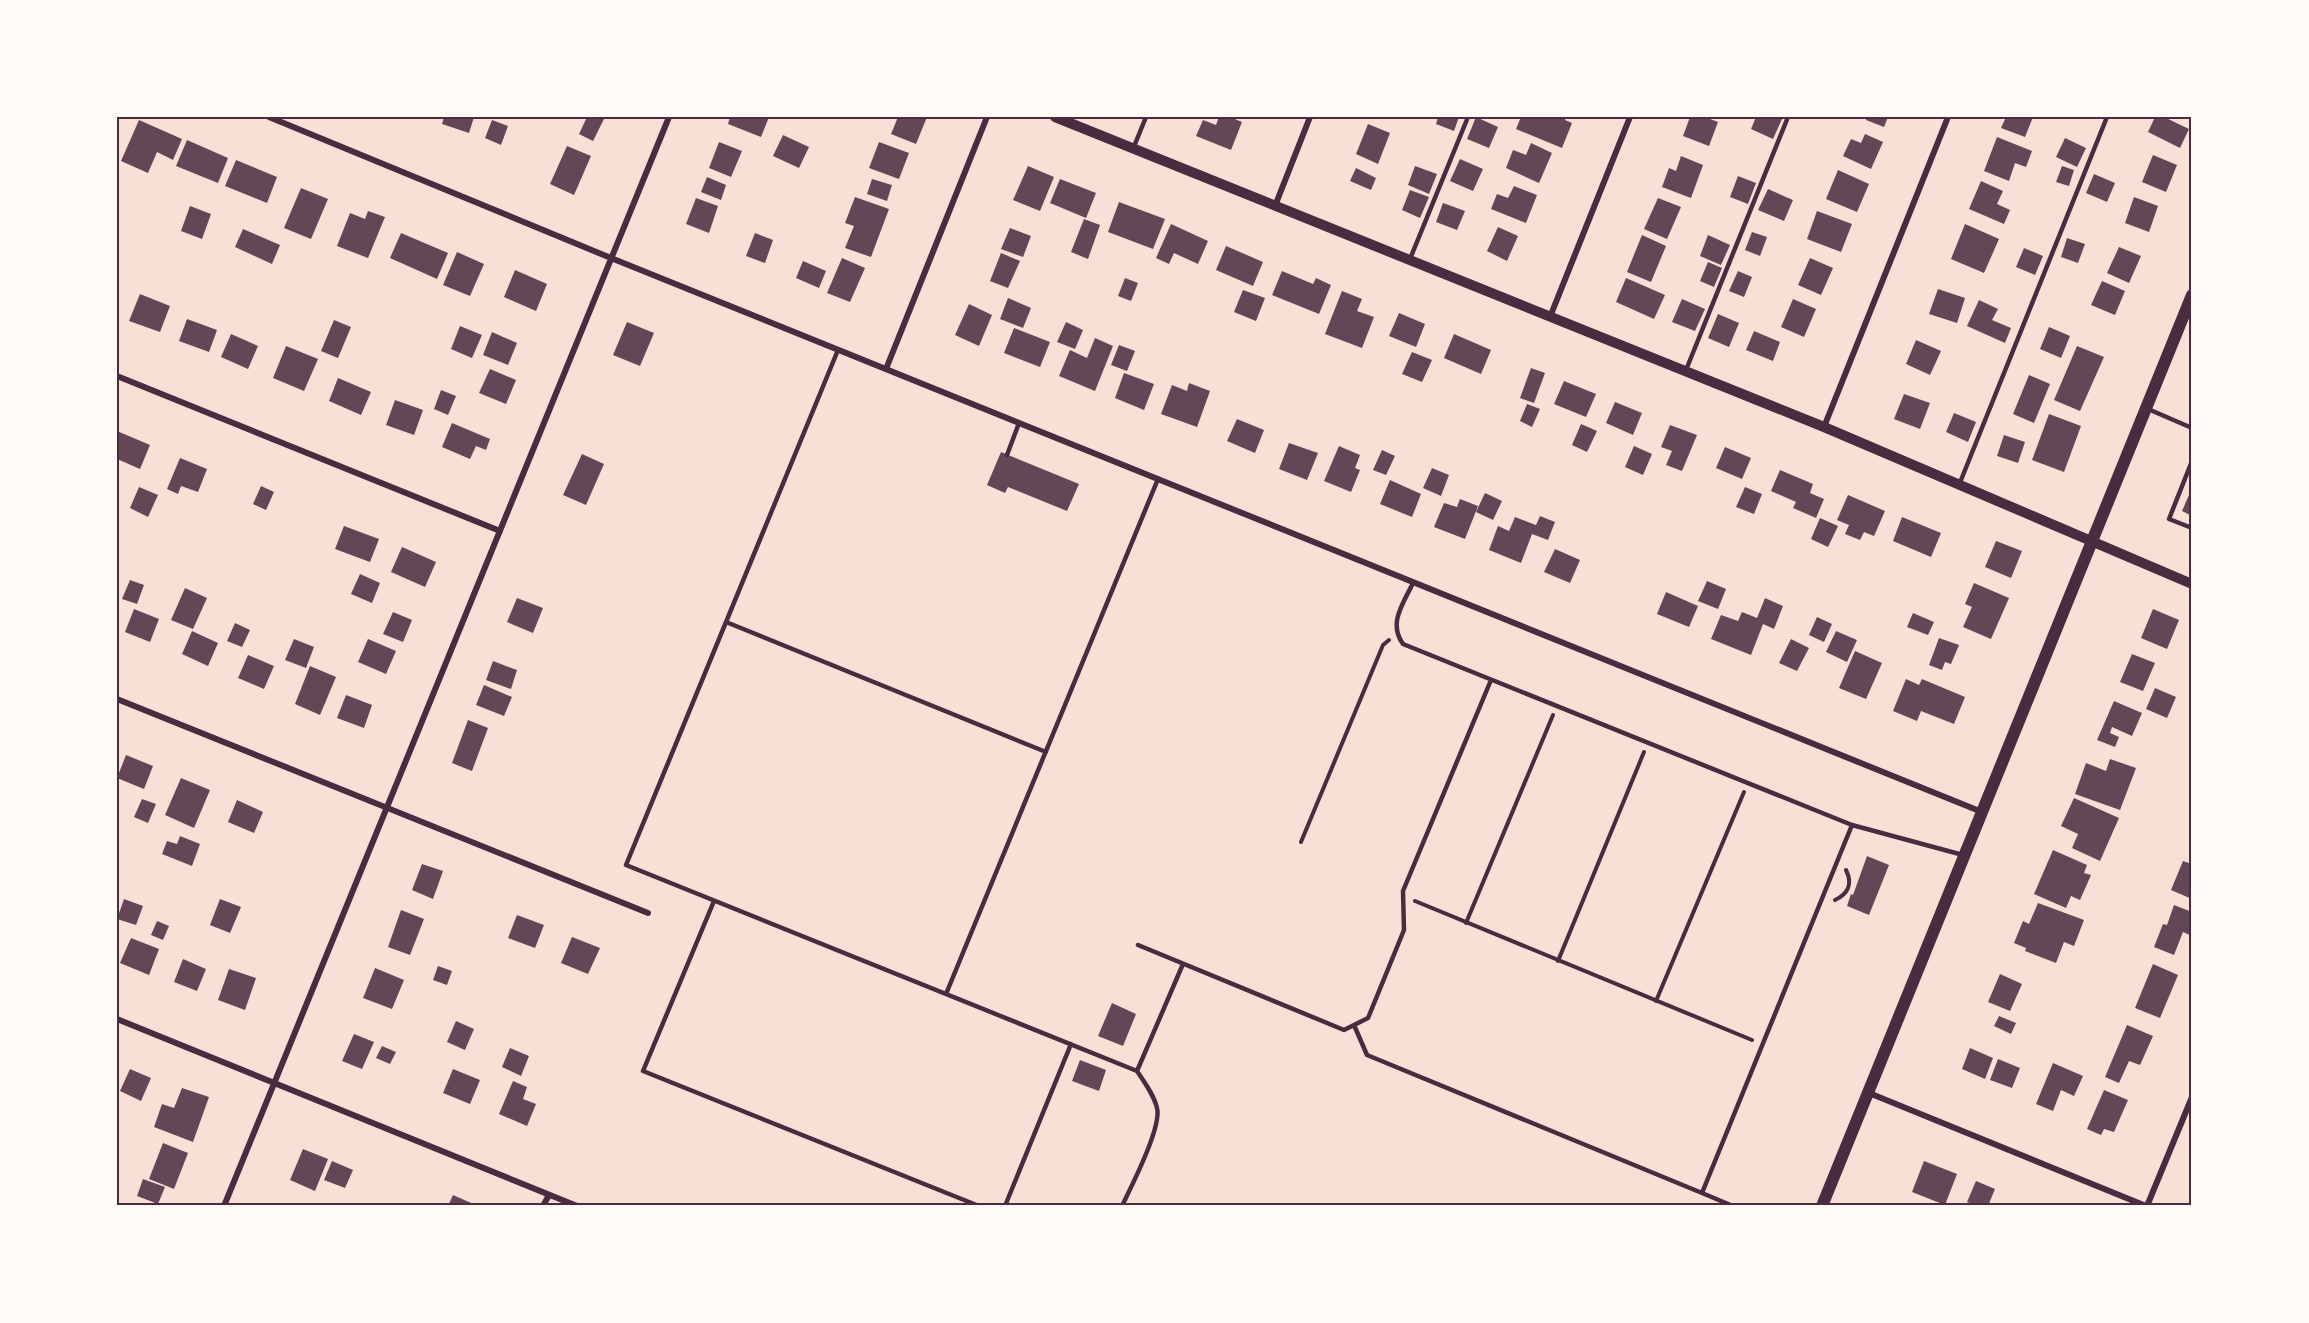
<svg xmlns="http://www.w3.org/2000/svg" width="2309" height="1323" font-family="'Space Grotesk',sans-serif">
  <rect width="100%" height="100%" fill="#f7e1d7"/>
  <path fill="#644757" d="M444 117H474L469 133 442 124Z
    M587 117H605L593 141 579 134Z
    M730 117H769L761 137 728 124Z
    M898 117H927L916 144 891 134Z
    M1219 117H1230L1242 122 1231 150 1196 136 1203 120 1216 125Z
    M1438 117H1459L1454 131 1436 124Z
    M1476 117 1498 127 1489 148 1467 139Z
    M1521 117H1566L1565 120 1572 123 1562 148 1516 129Z
    M1690 117H1705L1718 122 1709 146 1683 136Z
    M1756 117 1782 119 1773 139 1751 129Z
    M1867 117H1888L1884 127 1866 120Z
    M2006 117H2033L2025 137 2001 128Z
    M2155 117H2164L2189 129 2180 148 2148 132Z
    M139 120 182 139 173 160 157 152 148 173 121 161Z
    M492 120 508 126 501 145 485 138Z
    M1368 124 1390 133 1378 164 1356 154Z
    M1865 134 1883 142 1871 169 1843 156 1851 139 1861 143Z
    M783 135 809 147 799 168 773 156Z
    M1997 137 2032 151 2026 167 2015 163 2009 181 1984 171Z
    M2065 138 2086 148 2077 167 2056 157Z
    M187 140 228 158 218 183 176 166Z
    M719 142 742 151 731 177 709 168Z
    M879 142 909 153 899 179 869 168Z
    M1531 143 1552 153 1539 183 1506 168 1513 150 1526 155Z
    M567 146 591 156 574 195 550 184Z
    M2153 155 2177 165 2166 192 2142 182Z
    M1681 156 1703 165 1691 198 1662 187 1669 168 1676 171Z
    M1460 159 1483 169 1473 191 1450 181Z
    M236 160 277 177 267 203 225 186Z
    M1028 166 1054 177 1040 211 1013 200Z
    M1415 166 1437 174 1429 194 1408 185Z
    M2062 166 2074 170 2069 186 2056 182Z
    M1356 168 1376 178 1371 190 1350 181Z
    M1838 170 1869 184 1857 212 1826 199Z
    M2094 174 2115 183 2107 202 2086 193Z
    M1738 176 1756 183 1748 204 1730 197Z
    M707 177 726 185 721 200 701 192Z
    M872 179 892 185 887 201 867 194Z
    M1060 179 1096 193 1086 218 1050 203Z
    M1981 181 2003 191 1997 204 2010 210 2004 224 1969 209Z
    M1514 186 1537 195 1526 223 1491 209 1497 194 1508 198Z
    M301 188 328 199 311 239 284 228Z
    M1768 189 1793 200 1784 221 1758 210Z
    M1410 190 1429 197 1420 218 1402 210Z
    M855 197 889 209 871 257 845 248 854 226 845 223Z
    M2134 197 2158 206 2149 232 2125 223Z
    M696 198 718 206 709 233 686 224Z
    M1658 198 1681 207 1667 239 1644 229Z
    M1119 202 1165 219 1153 249 1108 232Z
    M1443 203 1465 211 1457 230 1436 222Z
    M190 206 211 214 202 239 181 231Z
    M368 211 385 217 368 258 337 246 350 213 365 219Z
    M1817 211 1852 224 1841 252 1807 239Z
    M1084 219 1100 225 1088 259 1071 252Z
    M1171 224 1208 241 1198 264 1174 253 1169 264 1156 258Z
    M1965 224 1999 239 1984 273 1951 259Z
    M1498 227 1518 236 1507 261 1487 251Z
    M1010 228 1031 236 1023 257 1001 249Z
    M243 229 280 245 272 264 235 247Z
    M1752 232 1767 237 1760 256 1745 250Z
    M401 233 448 253 437 279 390 258Z
    M755 233 773 240 765 263 746 256Z
    M1642 235 1666 246 1651 282 1627 272Z
    M1708 235 1730 245 1721 265 1700 256Z
    M2067 238 2085 244 2078 263 2061 257Z
    M1226 246 1263 262 1253 286 1216 270Z
    M2119 247 2141 256 2129 283 2107 273Z
    M2024 248 2043 256 2035 275 2016 267Z
    M457 252 484 264 470 296 443 285Z
    M1001 253 1020 261 1008 288 990 281Z
    M842 258 865 268 850 302 827 293Z
    M1810 258 1833 268 1821 295 1798 285Z
    M803 261 826 271 819 288 796 278Z
    M1708 262 1722 268 1714 287 1700 281Z
    M515 270 547 284 536 311 504 297Z
    M1282 271 1313 284 1316 278 1331 285 1319 314 1272 295Z
    M1738 271 1752 277 1744 297 1729 291Z
    M1125 278 1138 283 1131 301 1118 296Z
    M1626 278 1665 295 1654 319 1616 302Z
    M2102 281 2125 291 2115 315 2091 305Z
    M1938 289 1965 298 1957 323 1929 314Z
    M1243 290 1265 298 1256 321 1234 312Z
    M1342 291 1362 299 1357 311 1374 317 1362 348 1325 334Z
    M140 294 170 306 160 332 129 321Z
    M1008 298 1031 308 1023 328 1000 319Z
    M1682 299 1705 309 1695 331 1672 322Z
    M1793 299 1816 309 1804 337 1781 327Z
    M1979 300 1998 309 1992 320 2011 328 2005 343 1967 326Z
    M969 304 992 315 979 346 955 335Z
    M1399 313 1425 324 1416 347 1389 336Z
    M1718 314 1739 323 1729 347 1708 338Z
    M187 319 217 330 209 352 179 341Z
    M334 320 351 327 338 358 321 351Z
    M627 322 654 333 640 366 613 355Z
    M1066 322 1083 330 1075 349 1057 342Z
    M460 326 482 335 472 358 451 349Z
    M2049 327 2070 336 2061 358 2040 349Z
    M1014 328 1050 342 1040 367 1004 353Z
    M1754 331 1780 342 1773 361 1746 350Z
    M492 332 517 343 508 365 483 355Z
    M231 334 258 346 248 369 221 357Z
    M1454 334 1491 350 1481 374 1444 358Z
    M1095 338 1113 346 1095 391 1059 376 1070 350 1087 358Z
    M1916 340 1941 351 1930 375 1906 364Z
    M1119 345 1135 351 1127 371 1111 365Z
    M286 346 318 359 304 391 273 378Z
    M2077 346 2104 357 2080 411 2054 400Z
    M1412 352 1432 360 1422 382 1402 374Z
    M1531 368 1545 373 1534 403 1520 398Z
    M490 369 516 380 506 404 479 393Z
    M1124 373 1154 384 1144 410 1115 398Z
    M2029 375 2050 384 2034 423 2013 414Z
    M338 378 371 392 361 415 329 401Z
    M1564 381 1596 394 1586 417 1554 404Z
    M1189 383 1210 391 1197 427 1161 414 1172 385 1187 391Z
    M441 390 456 396 448 415 434 409Z
    M1904 394 1930 403 1920 429 1894 419Z
    M395 400 423 410 414 435 386 425Z
    M1615 402 1642 413 1633 435 1606 423Z
    M1527 404 1540 409 1532 427 1520 421Z
    M1954 413 1976 422 1968 442 1946 432Z
    M2049 414 2081 426 2064 472 2032 460Z
    M1237 419 1264 430 1255 453 1227 441Z
    M452 423 490 439 486 450 476 446 470 459 442 447Z
    M1581 424 1597 431 1587 452 1572 445Z
    M1670 425 1697 435 1682 471 1666 465 1672 451 1661 447Z
    M117 431 150 445 140 469 117 459Z
    M2004 435 2025 442 2018 463 1997 456Z
    M1289 443 1318 453 1307 480 1279 469Z
    M1339 446 1360 455 1355 468 1360 470 1351 492 1324 481Z
    M1634 446 1652 454 1643 475 1625 467Z
    M1725 447 1751 458 1742 479 1716 468Z
    M1382 450 1395 456 1386 475 1373 470Z
    M1001 452 1079 484 1067 511 1008 487 1005 493 987 485Z
    M582 454 604 464 586 505 563 495Z
    M180 458 207 469 198 492 181 486 178 494 167 489Z
    M1432 468 1449 475 1441 496 1423 488Z
    M1780 470 1813 484 1810 493 1824 499 1816 518 1793 508 1796 502 1771 491Z
    M1390 480 1421 494 1412 517 1380 504Z
    M261 486 274 492 266 510 253 504Z
    M139 487 158 495 148 517 130 508Z
    M1745 487 1762 494 1754 514 1736 507Z
    M2192 488V516L2182 511Z
    M1485 493 1502 501 1493 520 1476 512Z
    M1848 495 1885 511 1874 536 1864 532 1860 540 1845 534 1849 525 1837 520Z
    M1460 499 1478 506 1465 539 1434 527 1444 503 1457 507Z
    M1540 516 1555 522 1548 540 1532 534 1521 563 1489 550 1498 526 1509 531 1515 517 1536 525Z
    M1902 517 1941 533 1931 557 1893 541Z
    M1820 518 1838 526 1828 547 1811 539Z
    M344 526 379 539 370 562 335 549Z
    M1996 541 2022 551 2011 578 1985 567Z
    M402 547 436 562 425 587 391 572Z
    M1555 549 1580 560 1570 583 1544 572Z
    M360 574 380 583 372 603 351 594Z
    M130 580 144 585 137 604 122 599Z
    M1707 581 1726 589 1718 609 1698 601Z
    M1974 583 2009 598 1991 639 1963 627 1972 607 1965 604Z
    M185 588 207 598 193 629 171 620Z
    M1666 592 1698 606 1689 627 1657 614Z
    M517 598 543 608 533 633 507 622Z
    M1765 598 1783 606 1774 629 1763 624 1751 655 1711 639 1721 615 1738 621 1742 612 1757 618Z
    M134 609 159 619 150 642 125 632Z
    M2153 609 2179 620 2167 649 2141 638Z
    M393 612 412 620 403 642 383 634Z
    M1913 613 1934 622 1928 635 1907 627Z
    M1817 617 1832 624 1824 642 1809 635Z
    M235 623 250 630 242 647 227 641Z
    M192 631 218 643 208 666 182 654Z
    M1836 631 1857 640 1847 662 1826 652Z
    M1939 638 1959 645 1951 664 1945 662 1942 670 1929 665Z
    M294 639 314 647 306 668 285 660Z
    M368 639 396 651 386 674 358 662Z
    M1791 639 1809 648 1797 671 1779 663Z
    M1855 651 1882 663 1866 699 1839 688Z
    M2132 654 2155 663 2143 691 2120 682Z
    M248 655 274 666 264 689 238 678Z
    M493 661 517 670 511 689 486 680Z
    M310 666 336 677 320 715 295 704Z
    M1906 679 1919 685 1922 679 1965 697 1954 724 1921 711 1917 721 1893 711Z
    M484 685 512 697 504 716 476 705Z
    M2155 688 2176 697 2167 718 2146 709Z
    M346 695 372 705 364 728 337 718Z
    M2114 701 2142 713 2132 736 2112 727 2110 733 2119 737 2115 747 2097 740Z
    M468 720 488 728 472 771 452 763Z
    M126 755 153 766 144 789 117 778Z
    M2110 759 2136 768 2120 810 2075 794 2086 763 2106 771Z
    M181 778 210 790 194 828 165 815Z
    M2074 798 2119 818 2100 861 2072 848 2078 834 2061 826Z
    M142 799 156 804 148 823 134 817Z
    M237 800 263 812 254 833 228 822Z
    M180 836 200 844 192 866 162 854 167 841 177 844Z
    M2053 850 2087 865 2084 873 2091 875 2080 900 2071 896 2066 908 2034 894Z
    M1867 856 1889 865 1869 915 1847 906 1851 894 1853 895Z
    M2183 861 2192 864V899L2171 890Z
    M422 864 443 871 433 899 412 890Z
    M124 899 143 906 136 925 117 919Z
    M220 899 241 907 230 933 210 925Z
    M2038 903 2084 920 2074 946 2064 942 2056 963 2025 951 2026 948 2014 943 2023 921 2029 924Z
    M2174 905 2192 912V936L2183 932 2174 955 2154 947 2163 924 2167 925Z
    M401 910 424 919 410 955 388 947Z
    M517 915 544 925 535 948 508 938Z
    M157 921 169 926 163 940 151 935Z
    M572 937 600 948 588 974 561 963Z
    M131 938 159 949 149 975 120 963Z
    M183 959 206 969 197 991 174 982Z
    M2153 964 2178 975 2160 1018 2135 1008Z
    M438 966 452 971 447 985 433 980Z
    M375 968 404 980 392 1009 363 998Z
    M229 969 256 978 245 1010 218 1000Z
    M2000 974 2022 984 2010 1011 1988 1002Z
    M1112 1003 1136 1014 1123 1046 1098 1036Z
    M1999 1016 2016 1023 2011 1034 1994 1026Z
    M456 1021 474 1029 465 1050 447 1042Z
    M2127 1025 2153 1036 2140 1065 2129 1061 2119 1083 2105 1077Z
    M354 1034 374 1042 362 1069 342 1061Z
    M382 1046 396 1052 390 1064 376 1058Z
    M510 1048 529 1056 521 1076 502 1067Z
    M1970 1048 1993 1058 1985 1079 1962 1069Z
    M1998 1059 2020 1068 2012 1088 1990 1080Z
    M1080 1060 1106 1070 1099 1091 1072 1081Z
    M2053 1063 2083 1076 2074 1096 2061 1090 2053 1111 2036 1104Z
    M130 1069 151 1078 141 1101 120 1091Z
    M453 1069 480 1080 470 1104 443 1093Z
    M513 1081 527 1087 523 1099 536 1104 527 1126 499 1114Z
    M182 1088 209 1097 193 1142 154 1127 162 1104 174 1108Z
    M2104 1090 2128 1100 2114 1132 2104 1129 2101 1135 2087 1129Z
    M163 1143 188 1153 174 1189 149 1179Z
    M303 1149 328 1159 315 1191 290 1180Z
    M332 1161 353 1170 345 1188 324 1180Z
    M1924 1161 1957 1174 1945 1205 1912 1192Z
    M143 1179 165 1187 158 1204 137 1196Z
    M1976 1181 1995 1189 1988 1206H1977L1967 1202Z
    M453 1195 478 1206H448Z"/>
  <g fill="none" stroke-linecap="round" stroke-linejoin="round">
    <path stroke="#4a2c40" stroke-width="4" d="M1301 842 1383 645 1389 640
      M1835 900C1848 894 1853 884 1846 870
      M1415 901 1752 1040
      M1466 923 1553 715
      M1558 961 1644 752
      M1656 1001 1744 792"/>
    <path stroke="#4a2c40" stroke-width="4.5" d="M1133 149 1146 117
      M1410 259 1468 117
      M838 350 626 865 1137 1071C1145 1083 1154 1095 1157 1108 1162 1127 1131 1187 1122 1206
      M1686 370 1788 117
      M2148 409 2192 428
      M1007 455 1019 423
      M2192 461 2169 519 2192 528
      M1959 485 2107 117
      M1413 583C1403 604 1388 623 1403 644L1852 825 1963 855
      M726 622 1046 752
      M714 901 643 1071 979 1206
      M1138 945 1344 1030 1368 1018 1404 930 1403 891 1491 680
      M946 994 1158 479
      M1354 1025 1367 1055 1702 1193
      M1137 1071 1183 964
      M1005 1206 1071 1044
      M1733 1206 1702 1193 1852 825"/>
    <path stroke="#4a2c40" stroke-width="6" d="M269 117 611 258 1982 812
      M1275 206 1310 117
      M1550 317 1630 117
      M886 369 987 117
      M117 376 500 531
      M1824 427 1948 117
      M117 699 648 913
      M117 1019 577 1206
      M1869 1093 2146 1206
      M224 1206 669 117
      M543 1206 549 1195
      M2147 1206 2192 1097"/>
    <path stroke="#4a2c40" stroke-width="10" d="M1055 117 1824 427 2192 584"/>
    <path stroke="#4a2c40" stroke-width="12" d="M1822 1206 2192 295"/>
  </g>
  <rect width="2309" height="1323" fill="none" stroke="#fffaf5" stroke-width="237"/>
  <rect x="118" y="118" width="2072" height="1086" fill="none" stroke="#4a2c40" stroke-width="2"/>
</svg>
